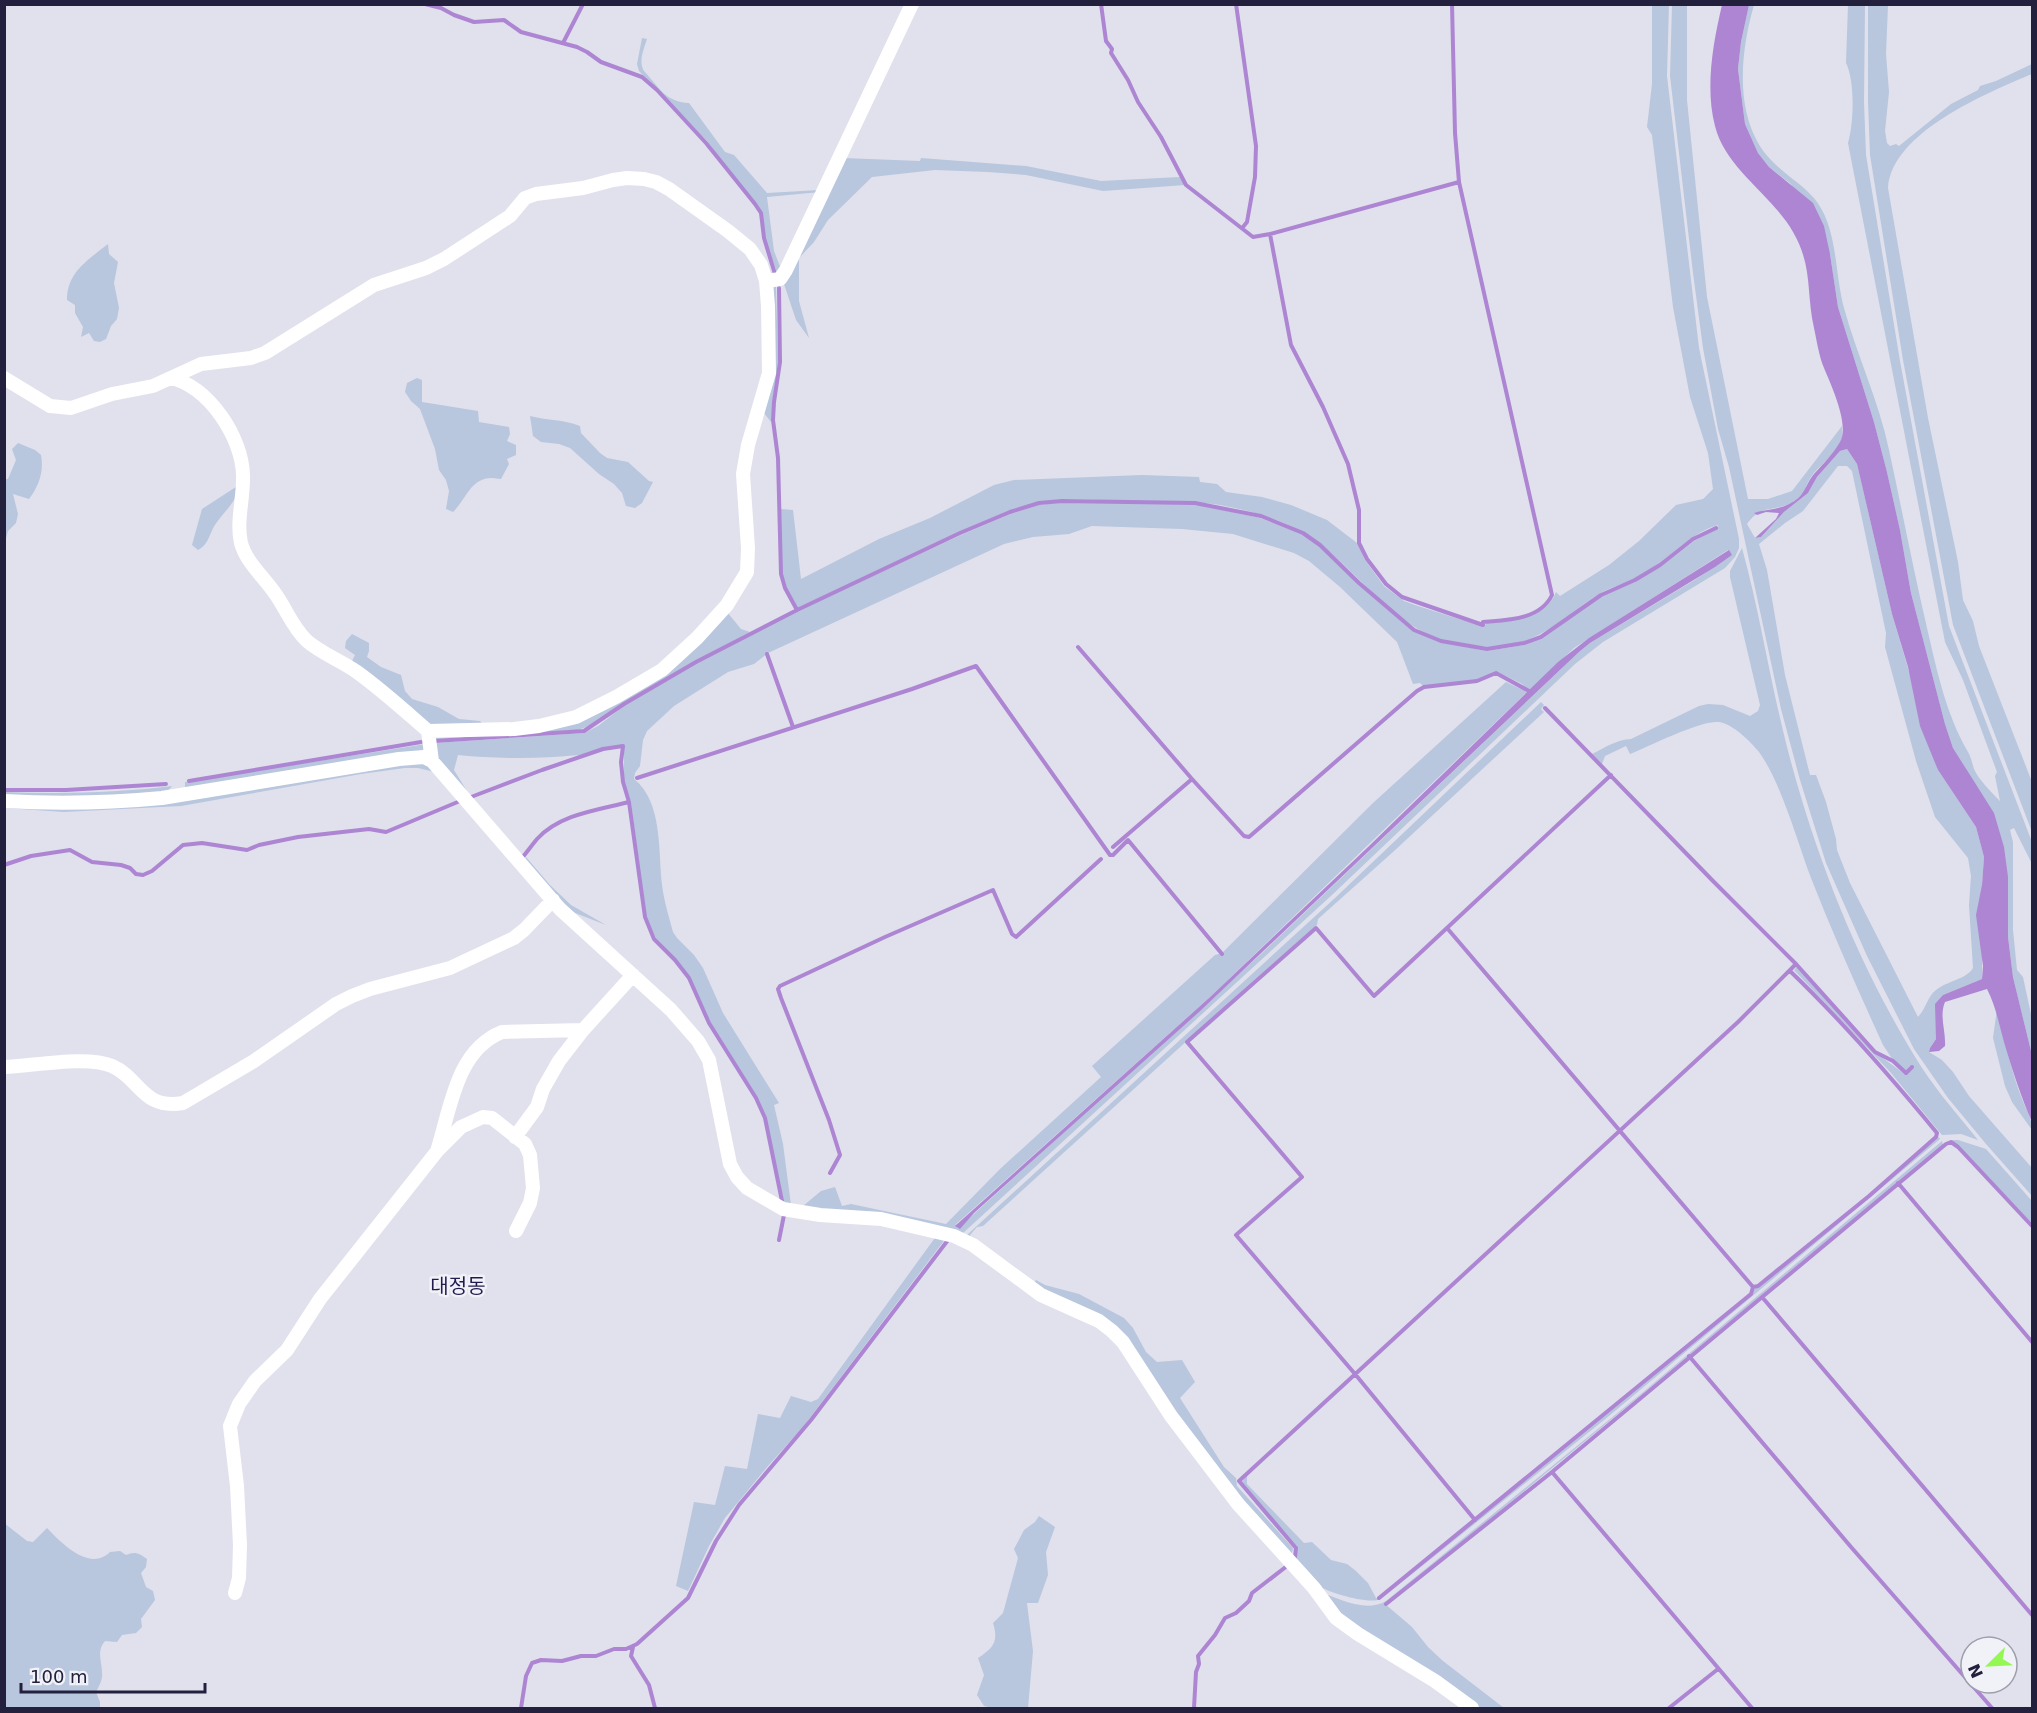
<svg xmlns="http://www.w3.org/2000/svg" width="2037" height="1713" font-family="'DejaVu Sans','Noto Sans KR',sans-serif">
  <rect width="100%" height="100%" fill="#e0e1ec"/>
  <path fill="#b8c6de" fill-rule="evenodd" d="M1652 5H1669L1667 76 1699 348 1739 539V548L1735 557 1725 568 1603 642 1575 664 1333 894 962 1234 785 1208 766 1117 757 1097 711 1023 690 977 676 959 656 938 646 916 631 802 624 782V745C608 746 594 754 579 755 539 759 498 759 458 755L454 770 470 796 437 760 435 743 584 733 598 726 624 706 697 663 797 611 961 535 1010 514 1039 505 1062 502 1195 504 1260 518 1303 534 1319 546 1358 584 1413 631 1441 642 1487 651 1524 645 1542 639 1602 596 1635 582 1661 566 1694 541 1717 529 1718 525C1694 532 1678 550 1658 564 1651 569 1644 574 1636 578 1624 584 1610 587 1599 594 1560 619 1537 648 1485 647 1402 645 1374 585 1316 541 1286 518 1233 505 1195 502 1172 500 1147 502 1123 501 1091 500 1057 496 1026 506 985 518 947 538 909 556 872 574 834 591 797 608L785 586 782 575 781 509 793 510 801 579 879 539 930 518 994 485 1014 480 1142 475 1199 477 1200 482 1217 484 1226 492 1262 497 1291 505 1327 520 1357 543 1365 560 1384 586 1404 601 1415 605 1484 627 1486 623C1511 621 1545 620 1556 592L1560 596 1609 565 1639 541 1676 505 1703 499 1713 489 1708 453 1690 397 1673 307 1652 135 1647 127 1652 84ZM1092 526 1182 529 1233 534 1294 553 1309 561 1340 587 1397 642 1413 684 1420 683 1423 686 1478 680 1498 672 1522 684 1529 691 1574 648 1728 550 1732 555 1693 581 1590 643 1579 652 1261 954 965 1222 955 1225 1209 998 1527 692 1506 682 1373 803 1222 953 1215 955 1092 1066 1101 1077 1000 1169 946 1224 851 1204 842 1206 835 1187 821 1191 803 1206 791 1205 783 1144 774 1105 779 1103 723 1013 703 968 694 955 677 938 673 932C669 917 664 901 662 885 658 851 663 802 634 779L635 773 640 766 643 740 647 731 660 719 674 706 728 672 754 664 768 653 1004 544 1033 537 1069 534Z
    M1672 5H1687V100L1707 297 1748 499H1768L1792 491 1842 426C1842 430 1843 437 1841 441 1836 455 1819 465 1811 477 1805 486 1805 494 1796 500 1775 514 1763 502 1747 524L1755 538 1761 537 1784 512 1808 493 1817 477 1840 451 1847 449 1857 464 1892 614 1938 770 1976 827 1984 857 1982 885V979L1943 995 1936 1039 1930 1048 1929 1052 1942 1060 1953 1072 1969 1096 2032 1168V1196L1986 1144 1948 1098 1914 1049 1867 956 1826 863 1800 780 1781 709 1729 467 1718 429 1703 348 1693 273 1670 76ZM1838 466H1847L1852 471 1886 633 1885 647 1916 761 1935 817 1968 858 1971 876 1969 905 1973 968C1967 979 1947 981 1936 990 1927 997 1926 1009 1918 1017L1850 883 1837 850 1836 839 1826 802 1816 775H1810L1785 675 1767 570 1759 544 1785 523 1803 511Z
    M1749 5H1754C1740 53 1733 120 1771 160 1795 185 1818 190 1829 227 1837 253 1837 282 1844 308 1857 356 1879 401 1889 450 1902 510 1913 568 1927 628 1937 671 1946 714 1968 752 1971 757 1972 763 1974 769 1979 780 1991 792 2000 801L1995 776 1997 772 1963 680 1945 642 1848 143C1854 123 1855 81 1846 63L1848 5H1865L1864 102 1866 155 1900 361 1949 626 2032 842V864L2014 828 2010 830 2013 842V930L2017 970 2023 977 2032 1019V1055L2013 977 2008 937 2007 909 1966 769 1953 748 1945 724 1911 593 1900 530 1887 472 1874 422 1838 307 1830 254 1791 184 1769 167 1758 153 1745 124 1738 69 1741 42Z
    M1868 5H1888L1886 54 1889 92 1885 131 1887 143 1890 146 1896 144 1899 146 1951 104 1978 90 1980 86 1996 81 2032 64V74C1987 93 1892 132 1888 188L1928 418 1958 562 1963 600 1973 621 1979 646 2032 782V832L1953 625 1903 360 1870 155 1868 102Z
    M642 38 647 39C644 49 638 61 644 71 659 87 665 102 689 103L725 152 734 155 767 193 820 190V192L767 197 774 251 781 269 777 273 765 238 762 213 756 203 727 168 708 142 639 71 637 64Z
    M843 158 920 161 921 158 1026 166 1101 181 1180 177 1185 185 1103 191 1026 175 988 172 935 170 872 177 828 220 814 242 799 258V301L809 338 796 320 783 281Z
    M108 244 109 254 118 262 114 283 119 308 117 319 111 326 106 339 100 342 94 341 89 333 81 337 83 327 75 313V305L67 300C67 272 88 260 108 244Z
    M776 286 778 361 771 422 764 413 773 288Z
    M417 378 422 380V402L478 411 479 422 509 427 510 434 507 441 516 445V455L507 459 509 464 501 479C498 479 495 478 492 478 470 478 466 500 453 512L446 509 449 491 446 480 439 470 435 449 420 409 411 401 405 392 407 383Z
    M530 416C549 421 562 419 580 426L581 433 600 453 607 458 628 462 649 481 653 482 642 503 635 508 626 506 622 493 614 484 599 474 570 448 559 444 541 442 533 436Z
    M18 443 35 450 41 455C44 472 39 486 29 499L13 494 18 514 16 523 8 531 5 542V479H8L16 460 12 449Z
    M239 485C238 500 225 511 217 522 209 532 210 544 198 550L192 545 202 509Z
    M1742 548C1760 613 1770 681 1787 747 1816 859 1860 970 1922 1068 1939 1094 1959 1116 1978 1140L1961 1134 1942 1135 1891 1073 1794 970 1797 967 1876 1053 1906 1075 1912 1069 1910 1066 1905 1071 1893 1060 1883 1045C1858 990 1833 934 1811 878 1797 841 1781 782 1759 752 1750 741 1733 724 1719 722 1700 720 1650 746 1630 754L1626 746 1605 756 1602 764 1592 754C1604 748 1618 739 1631 739L1699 706 1708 704 1723 705 1750 716 1758 711 1760 705 1730 577V571Z
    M727 612 741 629 750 632C708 654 668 677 628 700 605 713 595 729 567 732L434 739V736L598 711Z
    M352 634 369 643V651L367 657 381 667 401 675 405 691 412 699 438 707 459 719 480 721 485 727 429 728 350 665 355 655 345 648 346 641Z
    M1541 702 1544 705 1541 709 1544 712 1393 852 1318 919 1317 925 1254 980 983 1226 977 1227 970 1235 971 1238 1034 1283 1036 1280 1045 1285 1079 1294 1124 1318 1133 1328 1146 1352 1157 1362 1182 1360 1195 1382 1180 1398 1224 1467 1236 1478 1237 1486 1293 1548 1291 1557 1240 1502 1128 1345 1055 1299 967 1239V1235L1335 898Z
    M426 744 422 752 185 788V782Z
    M419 762 431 766 439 773 418 768H405L361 774 181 806 64 812 5 808 64 807Z
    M172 786 167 792 93 799 5 798V792C61 794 116 793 172 786Z
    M526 857 550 885 571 905 606 925 565 909 525 859Z
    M1997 1009C2004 1039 2011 1070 2022 1099 2026 1110 2032 1118 2032 1130L2012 1102 2005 1086 1993 1038Z
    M1939 1137 1940 1139 1609 1416 1381 1599C1368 1605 1328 1592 1316 1585 1307 1580 1300 1568 1293 1560L1297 1555V1546L1241 1483 1247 1476V1484L1304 1543 1312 1542 1331 1560 1347 1564 1356 1571 1368 1583 1376 1598 1379 1599 1752 1294 1755 1288 1759 1287Z
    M1952 1140H1958L1986 1149 2032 1201V1223Z
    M1942 1141 1943 1145C1757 1298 1573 1453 1385 1604L1412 1627 1428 1647 1443 1661 1504 1708H1476L1351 1625 1320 1592C1340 1599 1366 1613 1386 1601L1642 1393Z
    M937 1235 946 1238 803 1427 768 1466 725 1518 709 1546 688 1591 676 1586 694 1502 715 1505 725 1466 747 1469 758 1414 780 1418 791 1396 811 1402 818 1399Z
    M1039 1516 1055 1527 1046 1552 1048 1575 1038 1603H1027L1033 1651 1028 1708H993L984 1706 977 1695 984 1675 978 1658C993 1648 999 1642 993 1623L1003 1613 1018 1558 1014 1549 1024 1530 1035 1522Z
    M4 1523 27 1541 33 1542 47 1528C62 1544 90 1572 110 1552L120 1551 126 1555C135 1551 139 1553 147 1559L146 1567 141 1573 146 1587 153 1591 155 1600 141 1619 142 1627 136 1633 122 1635 117 1642 105 1641C96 1651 102 1661 102 1673 103 1679 99 1686 96 1692L100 1702V1708H5Z"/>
  <path fill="#ad85d3" d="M1722 5H1749L1741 42 1738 69 1745 124 1758 153 1769 167 1813 203 1824 226 1830 254 1838 307 1874 422 1887 472 1900 530 1911 593 1945 724 1953 748 1994 813 2004 847 2008 877V937L2013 977 2032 1055V1122C2021 1097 2012 1069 2004 1042 1999 1024 1996 1007 1987 989L1945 1002C1939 1016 1946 1031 1945 1046L1939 1051 1929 1052 1930 1048 1936 1039 1935 1004 1943 995 1982 979 1983 966 1976 915 1982 885 1984 857 1976 827 1938 770 1920 726 1908 667 1892 614 1857 464 1847 449 1840 451 1817 477 1808 493 1784 512 1761 537 1755 538 1776 519 1779 513 1766 512 1757 515 1754 513C1766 509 1778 510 1789 504 1806 496 1804 486 1814 474 1823 464 1834 453 1840 442 1850 425 1831 385 1824 368 1819 356 1817 342 1814 328 1806 293 1813 266 1793 232 1773 196 1725 168 1715 126 1705 88 1713 43 1722 5Z
    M1729 550 1732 555 1715 567 1590 643 1579 652 1199 1012 974 1213 960 1229 955 1226 1209 998 1368 847 1558 662 1589 638Z"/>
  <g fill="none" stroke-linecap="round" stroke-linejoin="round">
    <path stroke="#ad85d3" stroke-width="4" d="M425 4 441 8 454 15 474 22 504 20 521 32 577 47 587 52 601 62 642 77 657 90 706 143 755 204 761 213 764 238 775 274
      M1101 4 1106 41 1112 49 1111 53 1128 80 1138 102 1161 137 1186 185 1253 237 1270 234
      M1236 4 1256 146 1255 177 1247 222 1243 227
      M1452 4 1455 133 1459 182 1552 595C1540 620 1507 620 1483 622
      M563 43 583 4
      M1459 182 1270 234 1291 345 1323 407 1348 464 1359 510V543L1367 559 1386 584 1402 597 1483 625
      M779 288 780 362 774 402 773 420 778 458 781 574 785 588 797 610
      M1078 647 1192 779
      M767 654 793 727
      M1545 708 1712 880 1796 964 1875 1052 1893 1061 1906 1073 1912 1067
      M435 741 584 731 624 704 696 662 797 610 960 533 1010 512 1039 503 1062 501 1195 503 1261 516 1303 533 1320 545 1359 583 1414 630 1441 641 1487 649 1524 643 1541 637 1601 595 1635 580 1660 565 1693 539 1716 528
      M637 778 912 689 976 666 1110 855H1113L1128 840 1222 954
      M189 781 421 742
      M4 790H66L166 784
      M471 797 542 770 603 749 623 746 621 762 623 782 629 802 645 917 654 939 675 960 689 978 709 1023 756 1098 765 1118 782 1201
      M1113 847 1192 779 1244 836 1249 837 1417 691 1424 687 1477 681 1496 673 1529 691
      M522 858C527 852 532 845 537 839 560 814 598 810 629 802
      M4 865 31 856 70 850 92 862 121 865 130 868 136 874 143 875 152 871 183 845 202 843 247 850 259 845 298 837 369 829 386 832 460 801
      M1447 928 1753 1287
      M830 1173 840 1155 829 1120 781 998 778 989 780 986 885 937 993 890 1012 934 1016 937 1101 859
      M1898 1183 2032 1342
      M779 1240 784 1215
      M1762 1297 2032 1615
      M1689 1356 1851 1547 1992 1708
      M1552 1472 1752 1708
      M1475 1520 1355 1374 1236 1235 1302 1177 1187 1042 1316 928 1374 996 1611 775
      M1379 1598 1751 1294 1753 1287 1758 1286 1869 1196 1936 1137 1937 1133C1891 1077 1842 1021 1790 971
      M1386 1604 1552 1472 1946 1144 1951 1142 1958 1147 2032 1226
      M633 1647 631 1656 649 1685 655 1708
      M521 1708 526 1676 532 1663 541 1660 562 1661 581 1656H596L614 1649H626L637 1644 688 1598 716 1541 739 1505 811 1420 948 1240
      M1194 1708 1196 1672 1199 1664 1198 1656 1215 1635 1225 1618 1236 1613 1249 1601 1252 1593 1287 1566 1295 1557 1296 1548 1239 1481 1738 1022 1796 964
      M1669 1708 1718 1669"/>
    <path stroke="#fff" stroke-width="14" d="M766 281 780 279 786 270 912 4
      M4 378 50 406 71 408 112 394 153 386 201 364 251 358 265 353 374 285 426 268 444 259 510 216 525 198 536 194 583 188 613 180 627 178 644 179 656 182 669 189 728 231 750 249 761 265 766 281 768 306 769 373 748 445 743 474 748 548 747 572 727 605 697 638 662 670 616 697 576 717 539 726 514 729 428 731
      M171 378C209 387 242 437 243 475 244 497 236 521 241 543 246 562 263 576 274 592 286 608 292 627 307 641 322 654 342 661 357 672 382 690 405 711 428 731L432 761
      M4 801C57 804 109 803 162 798L399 759 424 757 432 761 560 909 671 1010 698 1041 709 1060 730 1164 737 1177 747 1188 783 1209 820 1215 881 1219 954 1236 973 1245 1041 1295 1099 1321 1112 1331 1123 1342 1171 1416 1238 1504 1314 1588 1336 1618 1358 1634 1435 1681 1472 1708
      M4 1067C33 1066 87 1055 112 1066 140 1078 142 1110 183 1103L254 1061 336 1004 352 996 370 989 450 968 514 938 524 930 553 900
      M515 1137 537 1107 543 1089 559 1061 583 1030 633 975
      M438 1148C451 1106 457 1050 502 1032L583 1030
      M235 1593 239 1578 240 1545 237 1486 230 1426 239 1404 255 1381 287 1350 320 1299 438 1150 461 1127 483 1117 492 1118 525 1144 530 1155 533 1188 530 1203 516 1231"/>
  </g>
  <g text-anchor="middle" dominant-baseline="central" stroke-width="5" stroke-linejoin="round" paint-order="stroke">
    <g font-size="20" fill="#211b4f" stroke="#f1f2f8">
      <text x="458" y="1286">대정동</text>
    </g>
  </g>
  <rect width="2037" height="1713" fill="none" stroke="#22203d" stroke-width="12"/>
  <g transform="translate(1989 1665) rotate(246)"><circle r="28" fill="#f1f2f8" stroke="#9e9ead" stroke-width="1.5"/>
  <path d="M0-4.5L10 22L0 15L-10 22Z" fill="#95f753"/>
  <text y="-9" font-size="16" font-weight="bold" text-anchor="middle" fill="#22203d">N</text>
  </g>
  <path d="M21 1683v9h184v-9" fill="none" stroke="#22203d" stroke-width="3"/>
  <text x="30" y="1683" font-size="18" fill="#22203d" stroke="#f1f2f8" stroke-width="4.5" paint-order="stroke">100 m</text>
</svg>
